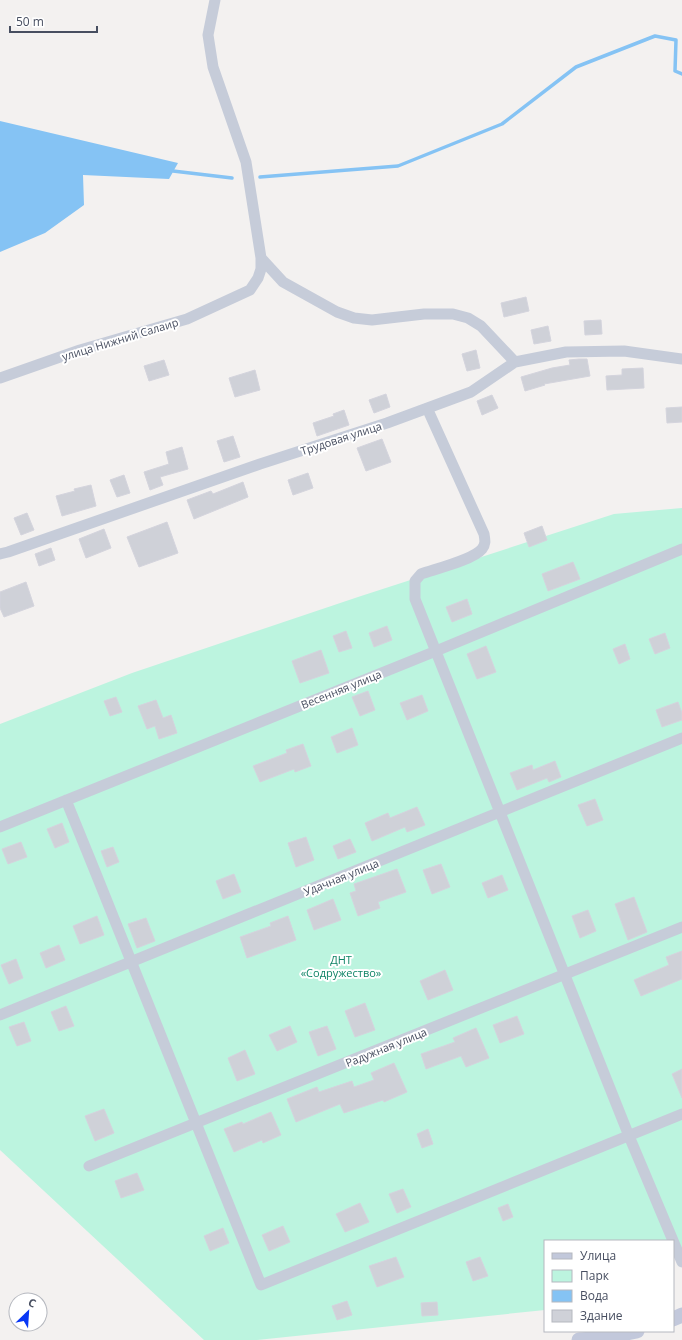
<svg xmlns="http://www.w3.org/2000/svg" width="682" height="1340" font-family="'Open Sans',sans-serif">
  <rect width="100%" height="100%" fill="#f3f1f0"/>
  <path fill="#bcf4df" d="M682 508V1250L673 1241H545V1310L257 1340H204L0 1150V724L132 673 358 597 614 514Z"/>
  <path fill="#85c3f4" d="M0 121 178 163 169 179 83 175 84 205 45 233 0 252Z"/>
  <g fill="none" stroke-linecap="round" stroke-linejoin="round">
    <path stroke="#85c3f4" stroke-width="3.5" d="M173 171 232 178
      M260 177 398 166 502 124 576 67 655 36 676 40 675 71 682 74"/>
  </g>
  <path fill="#cfd1d8" stroke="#d4d4dd" d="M526 297 529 311 504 317 501 303Z
    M601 320 602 334 585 335 584 321Z
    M548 326 551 341 534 344 531 330Z
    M476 350 480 368 467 371 462 354Z
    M579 359H587L590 376 544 384 545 385 525 391 521 377 552 368 570 365 569 360Z
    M164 360 169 375 149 381 144 366Z
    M643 368 644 388 607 390 606 376 622 375V369Z
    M255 370 260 390 235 397 229 378Z
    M386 394 390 407 374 413 369 400Z
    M492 395 498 408 482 415 477 401Z
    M682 407V422L667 423 666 408Z
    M344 410 349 425 317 436 313 423 334 416 333 414Z
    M233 436 240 457 224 462 217 441Z
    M382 439 391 462 366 471 357 448Z
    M182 447 188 469 160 477 163 485 150 490 144 472 169 464 166 452Z
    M308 473 313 488 293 495 288 480Z
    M124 475 130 493 117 497 110 480Z
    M243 482 248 497 194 519 187 500 211 491 213 494Z
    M91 485 96 506 62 516 56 496 75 491 74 489Z
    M27 513 34 530 21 535 14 518Z
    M167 522 178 553 139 567 127 537Z
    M542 526 547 540 529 547 524 533Z
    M104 529 111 548 86 558 79 539Z
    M51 548 55 560 39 566 35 554Z
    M573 562 580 579 548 591 542 574Z
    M26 582 34 606 4 617 0 608V592Z
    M467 599 472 614 452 622 446 607Z
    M387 626 392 640 374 647 369 633Z
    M346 631 352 648 339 652 333 636Z
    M665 633 670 648 655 654 649 639Z
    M625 644 630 659 619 664 613 649Z
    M486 646 496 672 477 679 467 654Z
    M321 650 329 673 300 683 292 661Z
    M368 691 375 710 360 716 352 697Z
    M422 695 428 711 407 720 400 703Z
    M116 697 122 712 110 716 104 701Z
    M156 700 163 718 171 715 177 733 159 739 155 726 147 729 138 706Z
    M678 702 682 713V720L662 727 656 710Z
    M352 728 358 745 337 753 331 737Z
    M303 744 311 766 295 772 294 769 260 782 253 766 287 753 286 750Z
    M555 761 561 777 549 782 547 778 517 790 510 773 532 765 533 770Z
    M595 799 603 820 587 826 578 805Z
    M417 807 425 825 407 832 405 827 372 841 365 823 388 813 390 818Z
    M62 823 69 842 55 848 47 829Z
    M306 837 314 860 296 867 288 843Z
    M350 839 356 852 338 859 333 846Z
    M21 842 27 857 8 864 2 849Z
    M113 847 119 862 107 867 101 851Z
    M441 864 450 887 432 894 423 870Z
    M397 869 406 892 378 902 380 908 358 916 350 893 356 891 354 884Z
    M234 874 241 892 223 899 216 881Z
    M502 875 508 890 488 898 482 883Z
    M634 897 647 932 628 940 615 904Z
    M333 899 341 920 314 930 307 910Z
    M588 910 596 931 580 938 572 916Z
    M97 916 104 935 80 944 73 926Z
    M288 916 296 940 247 958 240 937 271 926 270 923Z
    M146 918 155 941 137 948 128 924Z
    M59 945 65 960 46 968 40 953Z
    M682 951V979L641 996 634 980 669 965 666 957Z
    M16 959 23 978 9 984 1 965Z
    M445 970 453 990 428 1000 420 981Z
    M365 1003 375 1030 355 1037 345 1011Z
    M66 1006 74 1026 59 1031 51 1012Z
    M517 1016 524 1034 500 1043 493 1025Z
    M24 1022 31 1041 17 1046 9 1027Z
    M290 1026 297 1042 277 1051 269 1035Z
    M327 1026 336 1049 318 1056 309 1032Z
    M476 1028 489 1058 466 1067 461 1056 426 1069 421 1054 455 1042 453 1038Z
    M245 1050 255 1074 237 1081 228 1058Z
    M394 1063 407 1092 384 1102 383 1100 344 1113 340 1104 296 1122 287 1099 317 1087 319 1092 352 1081 354 1087 374 1080 371 1073Z
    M682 1069V1098L672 1074Z
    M104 1109 114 1133 95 1141 85 1116Z
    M271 1112 281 1135 263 1143 262 1140 234 1152 224 1129 242 1122 243 1124Z
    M428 1129 433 1144 422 1148 417 1134Z
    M137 1173 144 1190 121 1198 115 1181Z
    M403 1189 411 1207 397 1213 389 1194Z
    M360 1203 369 1222 345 1232 336 1214Z
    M508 1204 513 1217 503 1221 498 1208Z
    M283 1226 290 1242 269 1251 262 1235Z
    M223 1228 229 1243 210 1251 204 1236Z
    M396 1257 404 1277 377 1287 369 1266Z
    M480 1257 488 1276 473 1281 466 1262Z
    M347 1301 352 1315 337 1320 332 1306Z
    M437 1302 438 1315 422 1316 421 1303Z"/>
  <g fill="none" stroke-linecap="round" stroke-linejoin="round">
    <path stroke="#c6ccd9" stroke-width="11" d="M261 258 283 282 337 312 354 318 372 320 424 314H453L468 318 481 326 515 362
      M0 378 80 350 187 319 250 290 258 278 261 269V258L246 162 213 67 208 35 215 0
      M427 408 484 534C485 540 486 544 482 549 473 560 435 569 421 574L415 581V599L629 1136 682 1262
      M0 554 8 552 260 464 387 423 471 392 515 362 566 352 624 351 682 359
      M66 800C132 961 195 1123 261 1285L682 1114
      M0 827 436 651 682 549
      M0 1015 682 738
      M89 1166 682 927"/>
    <path stroke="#c2c8db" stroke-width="15" d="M673 1319 682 1315
      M579 1340 594 1339 637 1331"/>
  </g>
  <g text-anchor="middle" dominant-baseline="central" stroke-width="4" stroke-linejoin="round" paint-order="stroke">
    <g font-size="11" fill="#474e60" stroke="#fff">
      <text transform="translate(120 339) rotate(-17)">улица Нижний Салаир</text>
      <text transform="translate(341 438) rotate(-18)">Трудовая улица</text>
      <text transform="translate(341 689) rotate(-22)">Весенняя улица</text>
      <text transform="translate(341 877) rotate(-22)">Удачная улица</text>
      <text transform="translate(386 1047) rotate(-22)">Радужная улица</text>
    </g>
    <g font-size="11" fill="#0f8466" stroke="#fff">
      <text x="341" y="959">ДНТ<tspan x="341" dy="13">«Содружество»</tspan></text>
    </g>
  </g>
  <rect x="544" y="1240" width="130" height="92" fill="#ffffff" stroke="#b5b8bf"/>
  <rect x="552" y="1253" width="20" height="6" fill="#c2c8db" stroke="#b5b8bf"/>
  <text x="580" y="1260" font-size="12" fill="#474e60">Улица</text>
  <rect x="552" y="1270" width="20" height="12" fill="#bcf4df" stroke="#b5b8bf"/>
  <text x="580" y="1280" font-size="12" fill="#474e60">Парк</text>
  <rect x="552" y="1290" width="20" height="12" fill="#85c3f4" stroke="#b5b8bf"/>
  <text x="580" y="1300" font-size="12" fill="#474e60">Вода</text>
  <rect x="552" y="1310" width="20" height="12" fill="#cfd1d8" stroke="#b5b8bf"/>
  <text x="580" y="1320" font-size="12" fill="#474e60">Здание</text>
  <g transform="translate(28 1312) rotate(25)"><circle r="19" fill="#ffffff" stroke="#b5b8bf"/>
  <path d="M0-3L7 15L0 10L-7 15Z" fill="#0837f5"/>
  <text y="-6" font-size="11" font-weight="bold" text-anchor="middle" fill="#474e60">С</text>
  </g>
  <path d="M10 26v6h87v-6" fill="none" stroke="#474e60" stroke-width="2"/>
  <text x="16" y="26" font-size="12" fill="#474e60" stroke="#ffffff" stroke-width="3" paint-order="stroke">50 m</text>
</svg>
